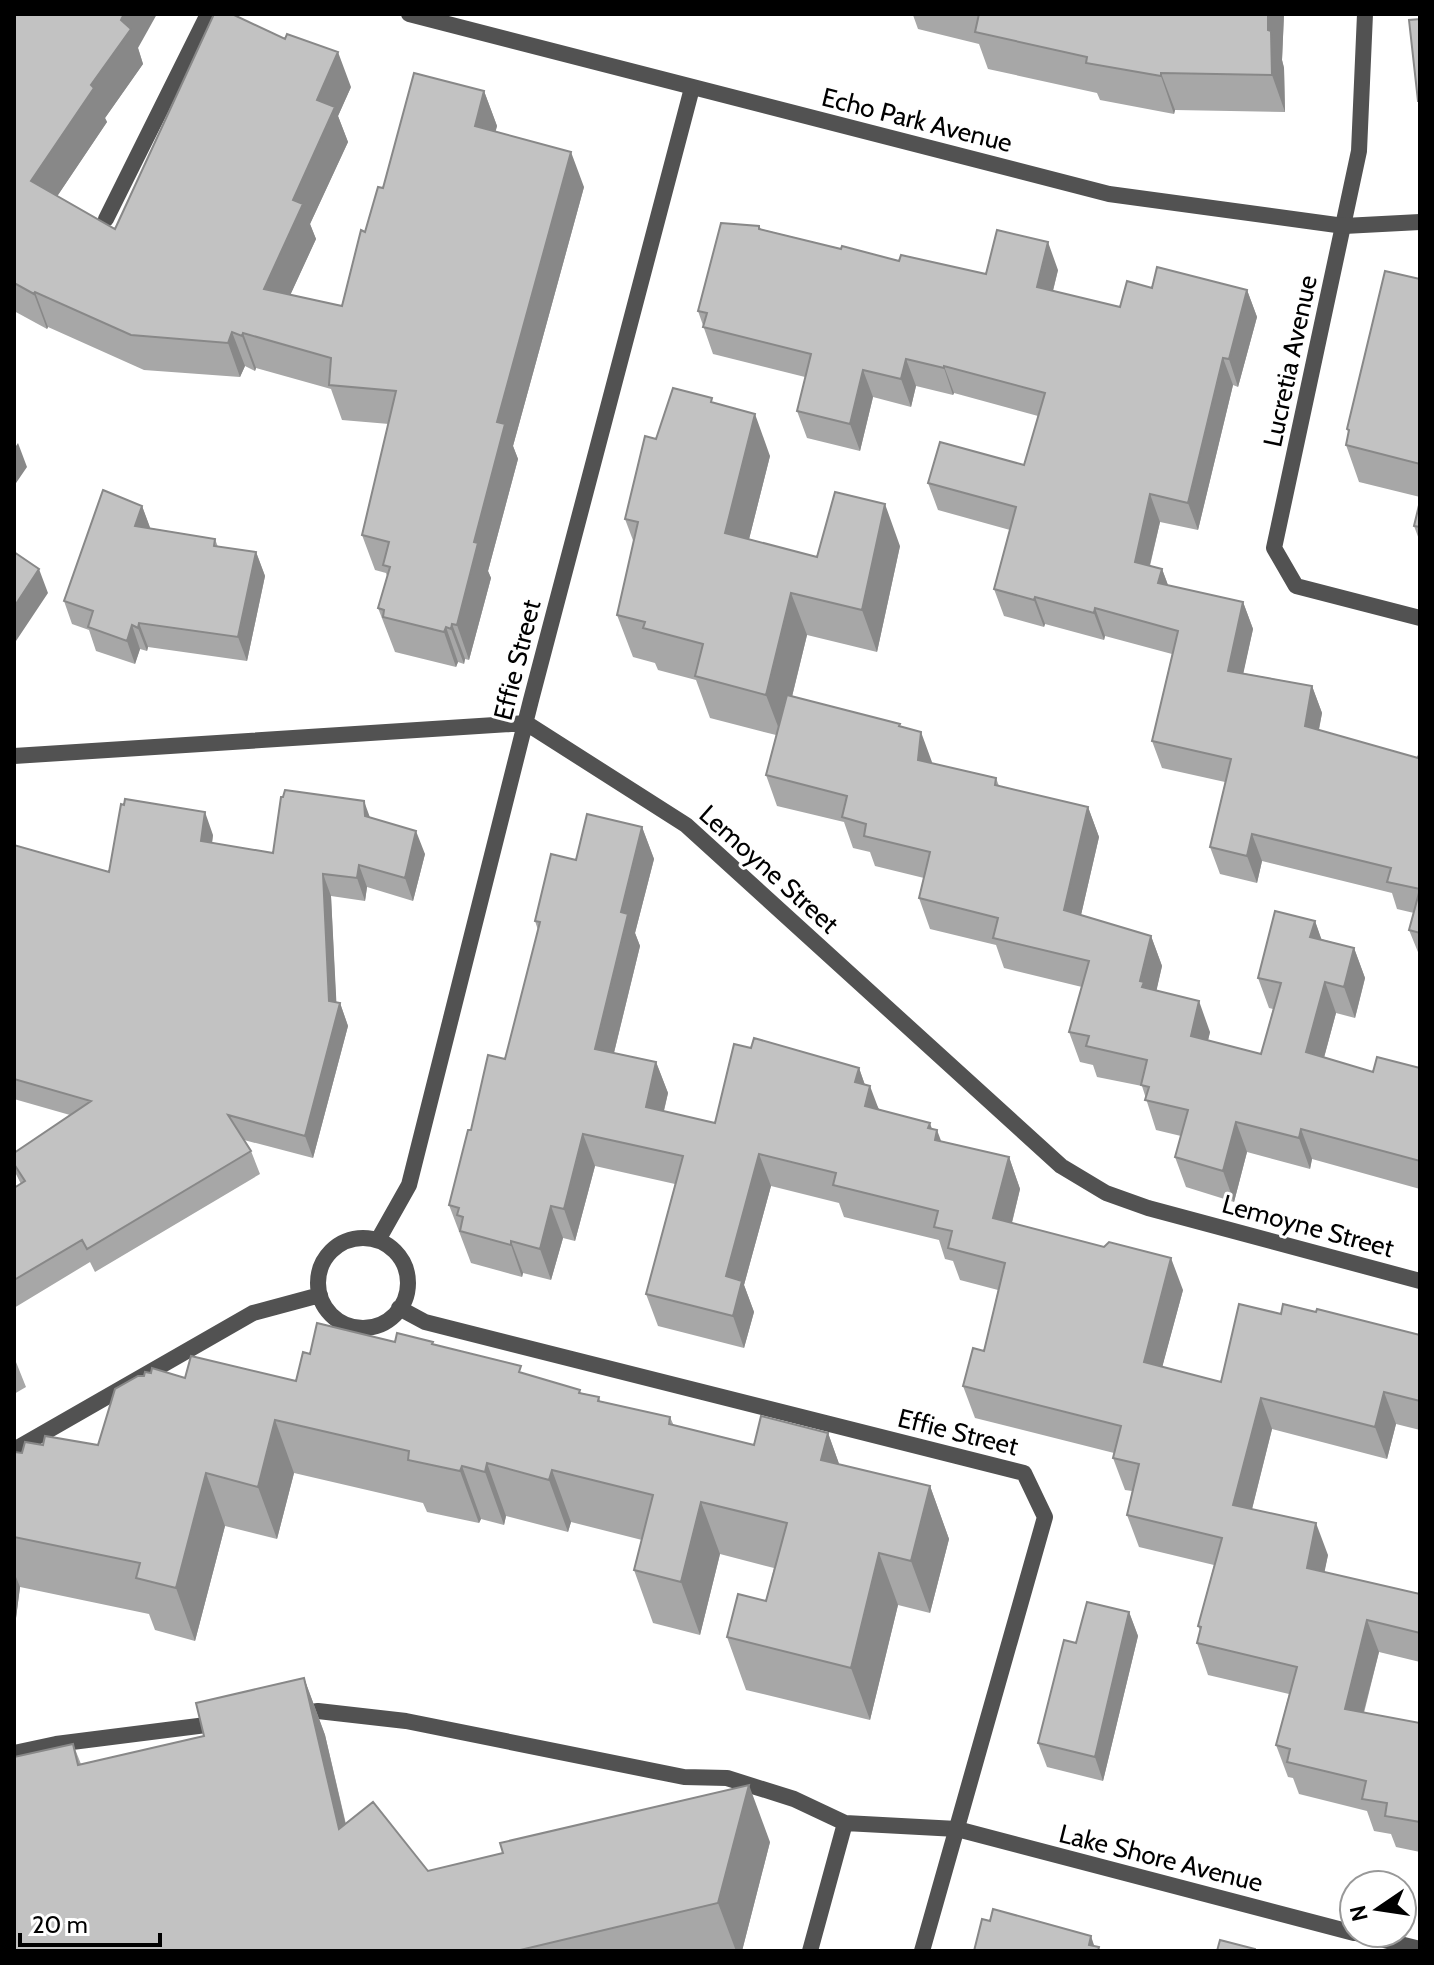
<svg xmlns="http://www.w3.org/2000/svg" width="1434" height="1965" font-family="Cabin,sans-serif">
  <rect width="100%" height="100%" fill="#fff"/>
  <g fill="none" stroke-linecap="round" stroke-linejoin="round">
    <path stroke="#525252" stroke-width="16" d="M106 219 208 14
      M297 1714 318 1711 406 1721 684 1777 727 1778 794 1799 845 1823 957 1829
      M14 1753 56 1744 222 1723
      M810 1951 845 1823"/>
    <path stroke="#525252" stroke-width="16" d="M1365 14 1359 151 1274 548 1296 586 1420 618
      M14 756 526 723 686 825 1061 1166 1106 1193 1148 1208 1420 1281
      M318 1283a45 45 0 1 1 90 0a45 45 0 1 1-90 0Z
      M378 1240 409 1185 531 700 692 88
      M399 1308 425 1322 1024 1473 1045 1517 922 1951
      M14 1450 253 1313 320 1295
      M957 1829 1354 1933
      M1356 1933 1420 1949"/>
    <path stroke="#525252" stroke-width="16" d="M409 14 1109 194 1344 226 1420 222"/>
  </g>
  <path fill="#a7a7a7" d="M14 14 138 48 143 64 105 118 107 122 57 196 115 229 351 87 338 116 348 142 310 224 316 239 290 295 342 306 365 232 383 188 484 91 497 126 495 132 584 187 513 446 518 459 488 571 491 578 469 660 465 659 464 664 458 662 456 667 395 652 378 608 387 576 386 573 375 570 362 535 389 424 342 420 331 389 256 368 255 371 245 366 240 377 144 370 48 327 47 329 14 311Z
    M909 14H1284L1282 60 1284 68 1285 112 1175 110 1174 114 1100 100 1097 93 988 69 979 44 918 29 913 15Z
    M759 226 761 229 841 249 899 261 986 274 1058 270 1053 291 1120 307 1152 288 1247 290 1257 317 1238 387 1233 385 1198 530 1160 522 1150 566 1162 569 1168 585 1243 602 1253 629 1243 673 1312 686 1322 713 1319 730 1418 758 1420 751V957L1409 930 1414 913 1397 909 1392 893 1262 861 1257 883 1220 874 1210 847 1225 782 1162 768 1152 741 1172 654 1105 636 1104 640 1045 624 1044 627 1004 616 994 589 1010 530 938 510 928 483 1024 465 1038 416 954 393 953 395 916 386 911 407 873 397 860 451 807 438 797 411 805 377 713 354 698 311Z
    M1420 279V497L1359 482 1346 445 1349 434 1347 429Z
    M714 403 770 456 749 539 817 557 900 546 877 652 807 635 792 697 901 727 932 763 996 778 999 786 1088 807 1099 837 1081 915 1151 936 1162 966 1156 991 1210 1032 1208 1040 1261 1054 1273 1009 1269 1008 1258 978 1315 921 1321 939 1354 948 1365 978 1355 1018 1336 1013 1324 1058 1373 1072 1420 1068V1189L1312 1159 1310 1169 1247 1152 1234 1202 1186 1187 1175 1157 1181 1136 1156 1130 1142 1086 1097 1077 1093 1065 1080 1062 1069 1032 1082 987 1004 968 996 945 930 929 919 898 924 878 875 866 870 852 853 848 844 822 777 806 766 775 776 735 710 718 696 680 658 670 655 663 633 657 617 615 634 543 625 519 656 439Z
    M1420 501V542L1414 526Z
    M142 506 150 528 215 539 218 547 256 552 265 576 247 661 148 647 147 651 140 649 135 664 96 651 89 630 72 624 64 601Z
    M370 817 425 854 413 901 367 887 365 901 331 896 336 1002 340 1003 348 1026 313 1158 244 1140 251 1151 260 1174 95 1272 90 1262 14 1308V1188L21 1184 14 1170V1153L70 1115 14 1099V845L109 872 213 835 212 843 273 853Z
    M642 827 654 859 635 933 640 946 614 1053 656 1062 668 1093 664 1111 715 1123 859 1068 865 1085 879 1109 932 1129 941 1141 1009 1157 1020 1189 1012 1223 1183 1290 1162 1367 1221 1382 1281 1314 1316 1312 1420 1335V1430L1396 1424 1387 1459 1272 1429 1252 1509 1328 1555 1324 1572 1420 1594V1662L1379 1652 1364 1713 1420 1723V1852L1396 1847 1391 1834 1374 1831 1367 1811 1299 1794 1293 1778 1288 1777 1276 1745 1289 1694 1208 1675 1197 1643 1200 1630 1198 1626 1214 1565 1139 1547 1127 1515 1132 1491 1125 1490 1113 1458 1114 1453 975 1418 963 1386 984 1351 998 1290 960 1280 953 1261 945 1259 939 1240 844 1217 839 1203 771 1186 744 1285 754 1312 744 1348 658 1326 646 1294 675 1184 595 1166 575 1241 563 1238 551 1280 523 1273 522 1277 471 1263 449 1205 471 1130 505 1059 538 930 535 921 576 860Z
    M395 1342 434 1345 582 1393 599 1397 600 1401 670 1417 674 1426 754 1445 828 1433 839 1464 930 1486 949 1539 930 1613 898 1605 870 1720 746 1690 727 1637 766 1601 774 1568 720 1554 700 1635 653 1623 634 1570 642 1540 571 1522 568 1532 506 1516 504 1525 481 1519 479 1523 427 1512 423 1503 294 1473 277 1539 225 1526 195 1641 155 1630 149 1614 20 1587 16 1618 14 1617V1452L22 1453 43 1445H98L144 1376 296 1381 310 1354Z
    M14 1357 26 1387 14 1394Z
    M1129 1612 1138 1636 1103 1781 1047 1767 1038 1743 1076 1643Z
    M304 1678 325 1735 346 1824 428 1871 770 1842 742 1951H14L73 1744 81 1764 204 1736Z"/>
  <path fill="#888" d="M124 14H157L138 48 143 64 105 118 107 122 44 216 31 181 91 85Z
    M1268 14H1284L1282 60 1284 68 1285 112 1272 75 1268 30Z
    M338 52 351 87 338 116 348 142 310 224 316 239 277 324 264 289 293 200 317 100Z
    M1161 73 1175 110 1174 114 1161 76Z
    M484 91 497 126 488 161 475 126Z
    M571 152 584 187 513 446 518 459 488 571 491 578 469 660 457 625 474 542 497 422Z
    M1048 242 1058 270 1047 314 1037 287Z
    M1247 290 1257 317 1238 387 1229 359Z
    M35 292 48 327 47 329 34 294Z
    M232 332 245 366 240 377 228 343Z
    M243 333 256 368 255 371 242 336Z
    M1223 358 1233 385 1198 530 1188 503Z
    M906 359 916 386 911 407 901 379Z
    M944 366 954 393 953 395 944 368Z
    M863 370 873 397 860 451 850 424Z
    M755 414 770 456 740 575 725 533Z
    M18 443 27 467 14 486V449Z
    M1150 494 1160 522 1144 589 1135 562Z
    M885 504 900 546 877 652 862 610Z
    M142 506 151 530 135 526Z
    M256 552 265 576 247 661 238 637Z
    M39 569 48 593 14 644V607Z
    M1162 569 1172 596 1158 583Z
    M791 593 807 635 782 737 766 695Z
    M1035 597 1045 624 1044 627 1034 600Z
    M1243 602 1253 629 1238 698 1228 671Z
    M1095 608 1105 636 1104 640 1094 613Z
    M139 623 148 647 147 651 138 628Z
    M452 624 465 659 464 664 451 629Z
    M132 625 140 649 135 664 127 641Z
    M446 627 458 662 456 667 444 632Z
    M1312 686 1322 713 1314 753 1305 726Z
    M921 732 932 762 929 790 918 760Z
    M364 801 372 823 365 816Z
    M1088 807 1099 837 1075 941 1064 910Z
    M205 812 213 835 209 864 201 841Z
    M642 827 654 859 635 933 640 946 607 1081 595 1049 621 912Z
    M416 831 425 854 413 901 405 878Z
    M1252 834 1262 861 1257 883 1247 856Z
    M359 865 367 887 365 901 357 878Z
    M323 874 331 896 337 1014 340 1003 348 1026 313 1158 305 1136 329 1001Z
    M1315 921 1326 952 1310 937Z
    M1151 936 1162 966 1153 1006 1155 1012 1140 981Z
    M1354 948 1365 978 1355 1018 1344 987Z
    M1325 982 1336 1013 1317 1083 1306 1052Z
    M1199 1001 1210 1032 1202 1066 1191 1036Z
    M656 1062 668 1093 657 1139 646 1107Z
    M859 1068 868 1094 870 1086 882 1118 867 1112 855 1082Z
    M1236 1122 1247 1152 1234 1202 1223 1171Z
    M930 1123 935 1138 937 1130 949 1162 928 1128Z
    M1301 1129 1312 1159 1310 1169 1299 1138Z
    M583 1134 595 1166 575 1241 564 1209Z
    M759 1154 771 1186 744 1285 754 1312 744 1348 733 1316 726 1276Z
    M1009 1157 1020 1189 1005 1250 993 1218Z
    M551 1206 563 1238 551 1280 540 1249Z
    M511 1241 523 1273 522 1277 511 1245Z
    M1171 1258 1183 1290 1155 1394 1144 1362Z
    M1384 1392 1396 1424 1387 1459 1375 1427Z
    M1261 1398 1272 1429 1245 1537 1233 1505Z
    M275 1420 294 1473 277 1539 258 1487Z
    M828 1433 847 1486 821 1460Z
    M487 1463 506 1516 504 1525 485 1472Z
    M462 1466 481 1519 479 1523 460 1471Z
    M552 1470 571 1522 568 1532 549 1480Z
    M206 1473 225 1526 195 1641 176 1588Z
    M930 1486 949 1539 930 1613 911 1561Z
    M701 1502 720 1554 700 1635 681 1582Z
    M1316 1523 1328 1555 1319 1599 1307 1568Z
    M879 1553 898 1605 870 1720 851 1668Z
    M14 1572 20 1587 16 1618 14 1613Z
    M1129 1612 1138 1636 1103 1781 1095 1757Z
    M1367 1620 1379 1652 1356 1741 1345 1709Z
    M304 1678 325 1735 360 1887 339 1829Z
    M749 1785 770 1842 742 1951H736L718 1903Z
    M1091 1936 1096 1951 1089 1945Z"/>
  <path fill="#c2c2c2" stroke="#888" stroke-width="2" d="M14 14H124L121 20 131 29 91 85 94 88 31 181 115 229 214 14H232L285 39 287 34 338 52 317 100 335 107 293 200 303 204 264 289 342 306 361 230 365 232 378 187 383 188 414 73 484 91 475 126 571 152 497 422 505 424 474 542 478 543 457 625 452 624 451 629 446 627 444 632 383 617 384 610 378 608 390 567 383 565 389 542 362 535 396 391 329 385 331 358 243 333 242 336 232 332 228 343 131 335 35 292 34 294 14 283Z
    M979 14H1268V30L1271 31 1272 75 1161 73V76L1086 63 1087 57 975 32Z
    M1420 19V101H1418L1409 20Z
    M721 223 759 226V229L841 249 842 246 899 261 901 255 986 274 997 230 1048 242 1037 287 1120 307 1127 281 1152 288 1157 267 1247 290 1229 359 1223 358 1188 503 1150 494 1135 562 1162 569 1158 583 1243 602 1228 671 1312 686 1305 726 1418 758 1420 751V933L1409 930 1420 889 1387 882 1391 868 1252 834 1247 856 1210 847 1231 759 1152 741 1178 631 1095 608 1094 613 1035 597 1034 600 994 589 1016 507 928 483 940 442 1024 465 1045 393 944 366V368L906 359 901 379 863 370 850 424 797 411 811 354 703 327 707 313 698 311Z
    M1385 271 1420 279V464L1346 445 1349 430 1347 429Z
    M673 388 712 398 711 402 755 414 725 533 817 557 835 492 885 504 862 610 791 593 766 695 695 676 703 644 643 628 645 622 617 615 638 522 625 519 645 436 656 439Z
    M103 490 142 506 135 526 215 539 214 546 256 552 238 637 139 623 138 628 132 625 127 641 88 627 93 611 64 601Z
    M1420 501V527L1414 526Z
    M14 552 39 569 14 607Z
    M787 695 900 724 899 726 921 732 918 760 996 778 995 785 1088 807 1064 910 1151 936 1140 981 1144 982 1142 987 1199 1001 1191 1036 1261 1054 1281 983 1258 978 1275 911 1315 921 1310 937 1354 948 1344 987 1325 982 1306 1052 1373 1072 1377 1057 1420 1068V1161L1301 1129 1299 1138 1236 1122 1223 1171 1175 1157 1188 1110 1145 1100 1149 1087 1141 1085 1147 1060 1086 1046 1089 1036 1069 1032 1089 961 993 938 998 918 919 898 930 852 864 836 866 824 842 817 847 796 766 775Z
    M285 790 364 801 365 816 416 831 405 878 359 865 357 878 323 874 329 1001 340 1003 305 1136 228 1115 251 1151 87 1249 82 1240 14 1280V1188L25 1181 14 1164V1153L91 1101 14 1079V845L109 872 121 804 124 805 125 799 205 812 201 841 273 853 281 797H283Z
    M587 814 642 827 621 912 628 914 595 1049 656 1062 646 1107 715 1123 734 1044 751 1048 754 1038 859 1068 855 1082 870 1086 865 1106 930 1123 928 1128 937 1130 935 1140 1009 1157 993 1218 1104 1247 1109 1242 1171 1258 1144 1362 1221 1382 1239 1304 1281 1314 1283 1304 1316 1312 1317 1309 1420 1335V1401L1384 1392 1375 1427 1261 1398 1233 1505 1316 1523 1307 1568 1420 1594V1633L1367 1620 1345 1709 1420 1723V1822L1385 1816 1387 1803 1362 1799 1366 1781 1287 1762 1290 1749 1276 1745 1297 1667 1197 1643 1201 1627 1198 1626 1222 1538 1127 1515 1139 1464 1113 1458 1121 1426 963 1386 973 1348 984 1351 1005 1263 948 1248 952 1231 934 1227 938 1211 833 1185 836 1173 759 1154 726 1276 742 1281 733 1316 646 1294 683 1156 583 1134 564 1209 551 1206 540 1249 511 1241V1245L460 1231 463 1217 457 1215 459 1208 449 1205 468 1130H471L488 1055 505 1059 540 922 535 921 551 854 576 860Z
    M317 1323 395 1342 397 1333 433 1342 432 1344 521 1366 519 1372 580 1390 579 1393 599 1397 598 1401 670 1417 669 1424 754 1445 761 1416 828 1433 821 1460 930 1486 911 1561 879 1553 851 1668 727 1637 738 1594 766 1601 787 1523 701 1502 681 1582 634 1570 653 1495 552 1470 549 1480 487 1463 485 1472 462 1466 460 1471 408 1460 409 1451 275 1420 258 1487 206 1473 176 1588 136 1578 140 1563 14 1537V1452L22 1453 25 1442 43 1445 45 1436 98 1445 115 1389 138 1376H144L145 1372 151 1373 152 1368 185 1378 191 1356 296 1381 303 1352 310 1354Z
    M1087 1602 1129 1612 1095 1757 1038 1743 1064 1640 1076 1643Z
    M304 1678 339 1829 373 1802 428 1871 503 1853 500 1843 749 1785 718 1903 516 1951H14V1757L73 1744 78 1765 204 1736 196 1703Z
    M993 1909 1091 1936 1089 1945 1099 1947 1098 1951H974L982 1919 990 1921Z
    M1220 1940 1255 1949V1951H1217Z"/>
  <g text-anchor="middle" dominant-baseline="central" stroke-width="6" stroke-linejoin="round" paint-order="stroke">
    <g font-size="26" fill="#000" stroke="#fff">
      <text transform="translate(917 120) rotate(14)">Echo Park Avenue</text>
      <text transform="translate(1290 361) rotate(-78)">Lucretia Avenue</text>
      <text transform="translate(517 660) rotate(-76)">Effie Street</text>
      <text transform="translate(769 869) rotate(42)">Lemoyne Street</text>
      <text transform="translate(1308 1226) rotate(15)">Lemoyne Street</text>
      <text transform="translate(958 1432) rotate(14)">Effie Street</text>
      <text transform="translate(1161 1858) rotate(14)">Lake Shore Avenue</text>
    </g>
  </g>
  <rect width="1434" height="1965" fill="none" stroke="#000000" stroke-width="32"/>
  <g transform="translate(1378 1909) rotate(257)"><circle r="38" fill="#ffffff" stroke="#999999" stroke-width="2"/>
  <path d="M0-6L14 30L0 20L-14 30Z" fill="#000000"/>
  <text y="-12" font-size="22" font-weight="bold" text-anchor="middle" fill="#000000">N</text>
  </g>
  <path d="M20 1933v12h140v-12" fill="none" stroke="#000000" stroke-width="4"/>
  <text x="32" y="1933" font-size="24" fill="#000000" stroke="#ffffff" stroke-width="6" paint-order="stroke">20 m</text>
</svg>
